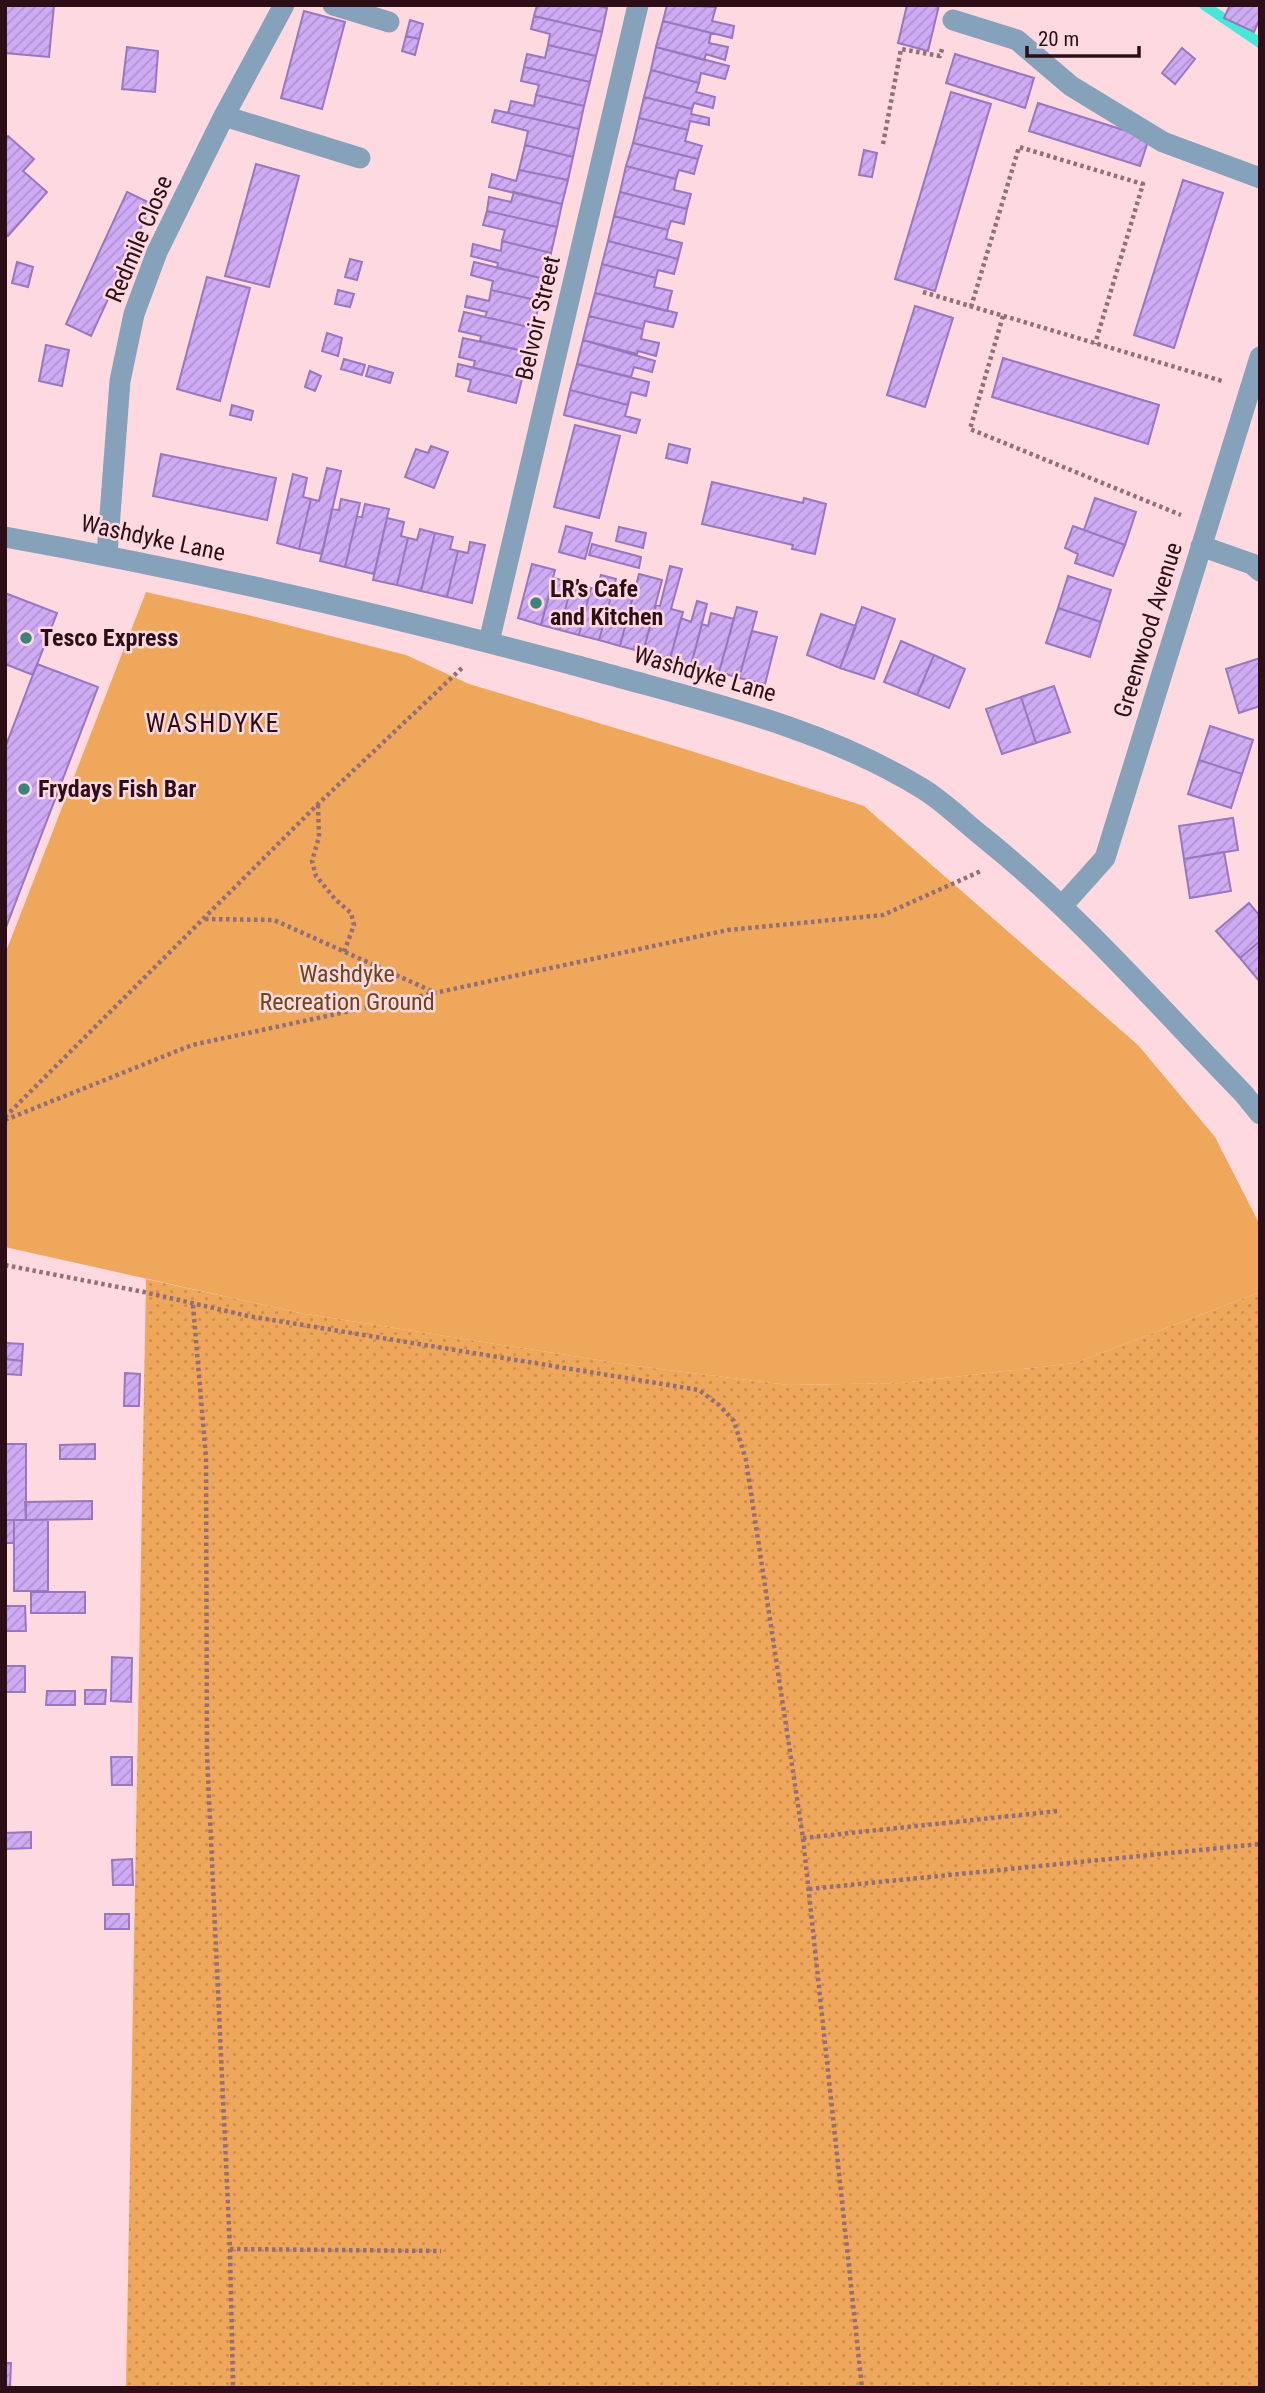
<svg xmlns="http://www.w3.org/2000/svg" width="1265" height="2393" font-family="'Roboto Condensed',sans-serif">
  <defs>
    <pattern id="garden-dots" width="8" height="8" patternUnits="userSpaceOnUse" patternTransform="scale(1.75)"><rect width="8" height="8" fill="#efa85b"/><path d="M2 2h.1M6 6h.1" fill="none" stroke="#cd8f4e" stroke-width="1.8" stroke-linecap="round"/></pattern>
    <pattern id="building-hatch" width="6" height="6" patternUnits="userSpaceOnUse" patternTransform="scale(1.75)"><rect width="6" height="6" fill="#ceabf4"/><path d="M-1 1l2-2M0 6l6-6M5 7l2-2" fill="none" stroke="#b192d0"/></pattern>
  </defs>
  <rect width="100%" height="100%" fill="#ffd9e0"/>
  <path fill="#efa85b" d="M146 592 244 614 406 655 469 684 688 750 864 806 1138 1045 1215 1137 1260 1225V1292L1075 1363 901 1383 789 1385 636 1366 300 1313 5 1247V954Z"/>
  <path fill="url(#garden-dots)" d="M146 1279 300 1313 636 1366 789 1385 901 1383 1075 1363 1260 1292V2388H126Z"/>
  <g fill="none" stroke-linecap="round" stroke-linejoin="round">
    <path stroke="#48e8d9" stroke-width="10" d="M1204 5 1260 43"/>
  </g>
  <path fill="url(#building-hatch)" stroke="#9977bc" stroke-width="2" d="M5 5H54L49 57 5 53Z
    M537 5H594L607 8 602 32 534 16Z
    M667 5 716 7 712 21 734 26 732 38 663 21Z
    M907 5H939L928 51 898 43Z
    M1230 5H1260V18L1254 32 1224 18Z
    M304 11 345 22 322 109 281 98Z
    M534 16 602 32 596 56 548 45 550 34 531 29Z
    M410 20 423 24 419 39 406 36Z
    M663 21 711 33 709 43 728 47 725 60 706 54 704 60 656 47Z
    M406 36 419 39 415 55 402 51Z
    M548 45 596 56 590 82 524 67 527 54 545 58Z
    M127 47 158 51 155 92 122 89Z
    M656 47 729 66 725 79 701 73 699 83 651 70Z
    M1182 48 1195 59 1175 84 1162 73Z
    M955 54 1034 78 1025 108 946 83Z
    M524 67 590 82 584 106 536 95 539 85 521 81Z
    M651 70 699 83 696 92 715 97 713 108 694 103 692 109 644 97Z
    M951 92 991 104 935 291 895 279Z
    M536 95 584 106 579 129 508 113 511 101 534 106Z
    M644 97 692 109 691 114 709 118V125L690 121 688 130 639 118Z
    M1038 103 1149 138 1140 166 1029 131Z
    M495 110 579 129 573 157 525 145 528 131 492 122Z
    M639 118 688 130 685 141 702 146 698 159 633 143Z
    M8 136 34 159 23 171 47 192 8 236 5 234V139Z
    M633 143 698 159 694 174 679 170 676 179 626 166Z
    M525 145 573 157 568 180 519 170Z
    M864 150 877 153 872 177 859 175Z
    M256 164 299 176 269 287 225 276Z
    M626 166 676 179 674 190 691 194 687 209 620 192Z
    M519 170 568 180 562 204 489 187 492 174 516 181Z
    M1183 180 1223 193 1174 348 1134 335Z
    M127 192 152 204 91 336 66 324Z
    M514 192 562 204 557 227 487 211 489 197 511 202Z
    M620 192 687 209 684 224 671 221 668 230 614 216Z
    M487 211 557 227 551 253 502 241 505 230 483 225Z
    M614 216 668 230 666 239 682 243 678 259 608 241Z
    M502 241 551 253 545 279 497 268 498 263 471 256 473 244 501 251Z
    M608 241 678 259 674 274 658 270 656 278 602 264Z
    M350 259 362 262 357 280 345 277Z
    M17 262 33 267 28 287 12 283Z
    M474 262 545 279 540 301 491 290 493 281 471 275Z
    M602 264 656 278 654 287 672 291 667 311 595 293Z
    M207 277 250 288 220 401 177 389Z
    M338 290 354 294 350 307 335 304Z
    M491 290 540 301 533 328 485 317 487 312 465 307 467 296 489 301Z
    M595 293 677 313 673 327 645 321 643 329 589 316Z
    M915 306 953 318 925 407 887 395Z
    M464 312 533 328 528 352 480 341 481 336 459 331Z
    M589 316 643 329 641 339 659 343 656 356 638 351 637 354 583 340Z
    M327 333 342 338 338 356 322 351Z
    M463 338 528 352 522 379 473 368 475 361 459 357Z
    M583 340 655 361 652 372 634 367 631 377 577 364Z
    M46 345 69 350 62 386 39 381Z
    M1003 358 1159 405 1148 444 992 397Z
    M344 359 365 365 362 375 341 369Z
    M458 364 522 379 516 403 468 391 471 380 456 376Z
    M577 364 649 382 646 396 631 392 628 405 570 390Z
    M369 366 393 373 390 383 366 376Z
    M310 371 321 376 315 391 305 387Z
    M570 390 628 405 625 416 640 420 636 433 564 415Z
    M232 405 253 411 251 420 230 415Z
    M575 425 620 436 599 518 554 507Z
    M669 444 690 449 687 463 666 458Z
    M431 446 448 452 434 488 405 477 416 449 428 453Z
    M161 454 276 478 267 520 153 496Z
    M327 468 341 471 322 554 299 549 311 499 319 501Z
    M293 474 307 478 303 497 311 499 299 549 277 543Z
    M712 482 803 503 804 498 826 504 815 554 792 549 793 545 702 524Z
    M1095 498 1136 512 1125 545 1084 530Z
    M341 499 360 503 345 567 320 561 332 509 339 510Z
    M365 504 389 509 374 574 345 567 357 516 362 517Z
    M387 518 404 522 401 536 408 538 397 585 373 580Z
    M566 526 592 533 585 559 559 552Z
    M1073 526 1125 545 1113 576 1075 563 1078 554 1065 548Z
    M619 527 646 533 643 548 616 541Z
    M420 529 435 533 421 591 397 585 408 538 417 540Z
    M435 533 453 537 450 549 458 551 447 597 421 591Z
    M470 542 485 545 472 603 447 597 458 551 468 553Z
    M592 544 641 557 639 568 589 555Z
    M532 564 555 570 541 625 518 618Z
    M670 566 682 569 671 609 683 612 670 659 643 652 656 605 660 606Z
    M639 574 662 580 643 652 620 646Z
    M601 575 616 579 599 640 579 635 591 588 597 589Z
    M1068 576 1111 590 1101 622 1058 608Z
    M554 578 572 583 560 630 541 625Z
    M572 583 591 588 579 635 560 630Z
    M5 593 57 613 33 675 5 664Z
    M612 593 632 598 620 646 599 640Z
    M697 601 707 604 691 665 670 659 681 618 691 622Z
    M737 607 757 612 739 678 719 672Z
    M862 607 895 619 874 679 840 668Z
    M1058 608 1101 622 1090 657 1046 643Z
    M711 613 734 619 719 672 691 665 702 624 708 626Z
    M821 614 856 626 840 668 807 655Z
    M752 631 777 637 765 684 739 678Z
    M901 641 934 655 917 695 884 682Z
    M934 655 965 669 949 708 917 695Z
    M1260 658V706L1239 713 1226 669Z
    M37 664 98 687 5 930V748Z
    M1054 686 1070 732 1036 743 1021 697Z
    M1021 697 1036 743 1002 754 986 709Z
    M1210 726 1253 740 1242 774 1199 760Z
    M1199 760 1242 774 1231 808 1188 794Z
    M1233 818 1238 850 1184 859 1179 826Z
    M1224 852 1231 891 1190 898 1184 859Z
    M1249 903 1260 916V941L1240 958 1216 931Z
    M1260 941V982L1240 958Z
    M5 1343 23 1344 22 1361 5 1359Z
    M5 1359 22 1361 21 1375 5 1374Z
    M125 1373 140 1374 139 1406H124Z
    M5 1444H26V1520H5Z
    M95 1444V1459H60V1445Z
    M92 1501V1519L26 1520 25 1502Z
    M5 1520H14V1543H5Z
    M14 1520H48V1591H14Z
    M31 1592H85V1613H31Z
    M5 1606H25L26 1631H5Z
    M112 1657 132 1658 131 1702 111 1701Z
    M5 1666H25V1692H5Z
    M85 1690H106L105 1704H85Z
    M47 1691H75V1705H46Z
    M111 1757H132V1785H112Z
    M31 1832V1848L5 1849V1833Z
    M132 1859 133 1885H113L112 1860Z
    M105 1914H129V1929H105Z
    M5 2363H11L10 2388H5Z"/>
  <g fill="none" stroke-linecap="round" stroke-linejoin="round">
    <path stroke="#926f77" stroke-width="4.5" stroke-dasharray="3.5 3.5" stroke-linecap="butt" d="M883 144 901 49 940 56 943 46
      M923 292 1222 381
      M971 307 1019 147 1143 184 1095 344
      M1003 316 970 429 1181 515
      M318 805 319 837 312 861 316 876 335 899 351 913 354 925 344 952
      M205 919 274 920 436 993
      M5 1117 318 804 464 666
      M5 1120 192 1045 728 930 883 915 981 871
      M5 1265 144 1292 248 1316 699 1390 719 1405 734 1421 746 1460 803 1838 862 2388
      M193 1305 206 1458 207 1754 230 2249 233 2388
      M803 1838 1058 1811
      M809 1889 1260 1844
      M230 2249 441 2251"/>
    <path stroke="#86a2ba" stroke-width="21" d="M333 5 389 22
      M953 20 1017 40 1071 86 1163 142 1260 178
      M224 116 360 158
      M5 537C206 573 404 619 600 672 711 703 824 728 923 789 944 802 963 821 983 837 1078 913 1158 1006 1243 1093L1260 1114
      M1201 546 1252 564 1260 571
      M107 555 120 381 134 314 157 252 224 116 284 5
      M489 642 638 5
      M1062 906 1105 858 1260 357"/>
  </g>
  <g fill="#3c837b" stroke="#ffd9e0" stroke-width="2.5">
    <circle cx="536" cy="603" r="7"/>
    <circle cx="26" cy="638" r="7"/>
    <circle cx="24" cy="789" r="7"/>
  </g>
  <g text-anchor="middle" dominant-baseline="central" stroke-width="5" stroke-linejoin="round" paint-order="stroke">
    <g font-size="24" fill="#2d0d16" stroke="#ffd9e0">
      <text transform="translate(139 239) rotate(-67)">Redmile Close</text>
      <text transform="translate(538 318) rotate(-77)">Belvoir Street</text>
      <text transform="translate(153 538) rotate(12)">Washdyke Lane</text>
      <text transform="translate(1148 630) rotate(-73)">Greenwood Avenue</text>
      <text transform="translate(705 674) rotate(16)">Washdyke Lane</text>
    </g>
    <g font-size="24" font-weight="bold" fill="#2d0d16" stroke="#ffd9e0" text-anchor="start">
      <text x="550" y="589">LR’s Cafe<tspan x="550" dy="28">and Kitchen</tspan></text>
      <text x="40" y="638">Tesco Express</text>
      <text x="38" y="789">Frydays Fish Bar</text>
    </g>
    <g font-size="24" fill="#6b451a" stroke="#ffd9e0">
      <text x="347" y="974">Washdyke<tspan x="347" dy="28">Recreation Ground</tspan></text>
    </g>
    <g font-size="26" letter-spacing="2" fill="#2d0d16" stroke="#ffd9e0">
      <text x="213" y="723">WASHDYKE</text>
    </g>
  </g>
  <rect width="1265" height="2393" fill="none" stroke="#2d0d16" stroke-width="14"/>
  <path d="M1027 46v10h112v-10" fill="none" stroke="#2d0d16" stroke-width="3.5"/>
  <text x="1038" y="46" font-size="21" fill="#2d0d16" stroke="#ffd9e0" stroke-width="5" paint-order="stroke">20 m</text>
</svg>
